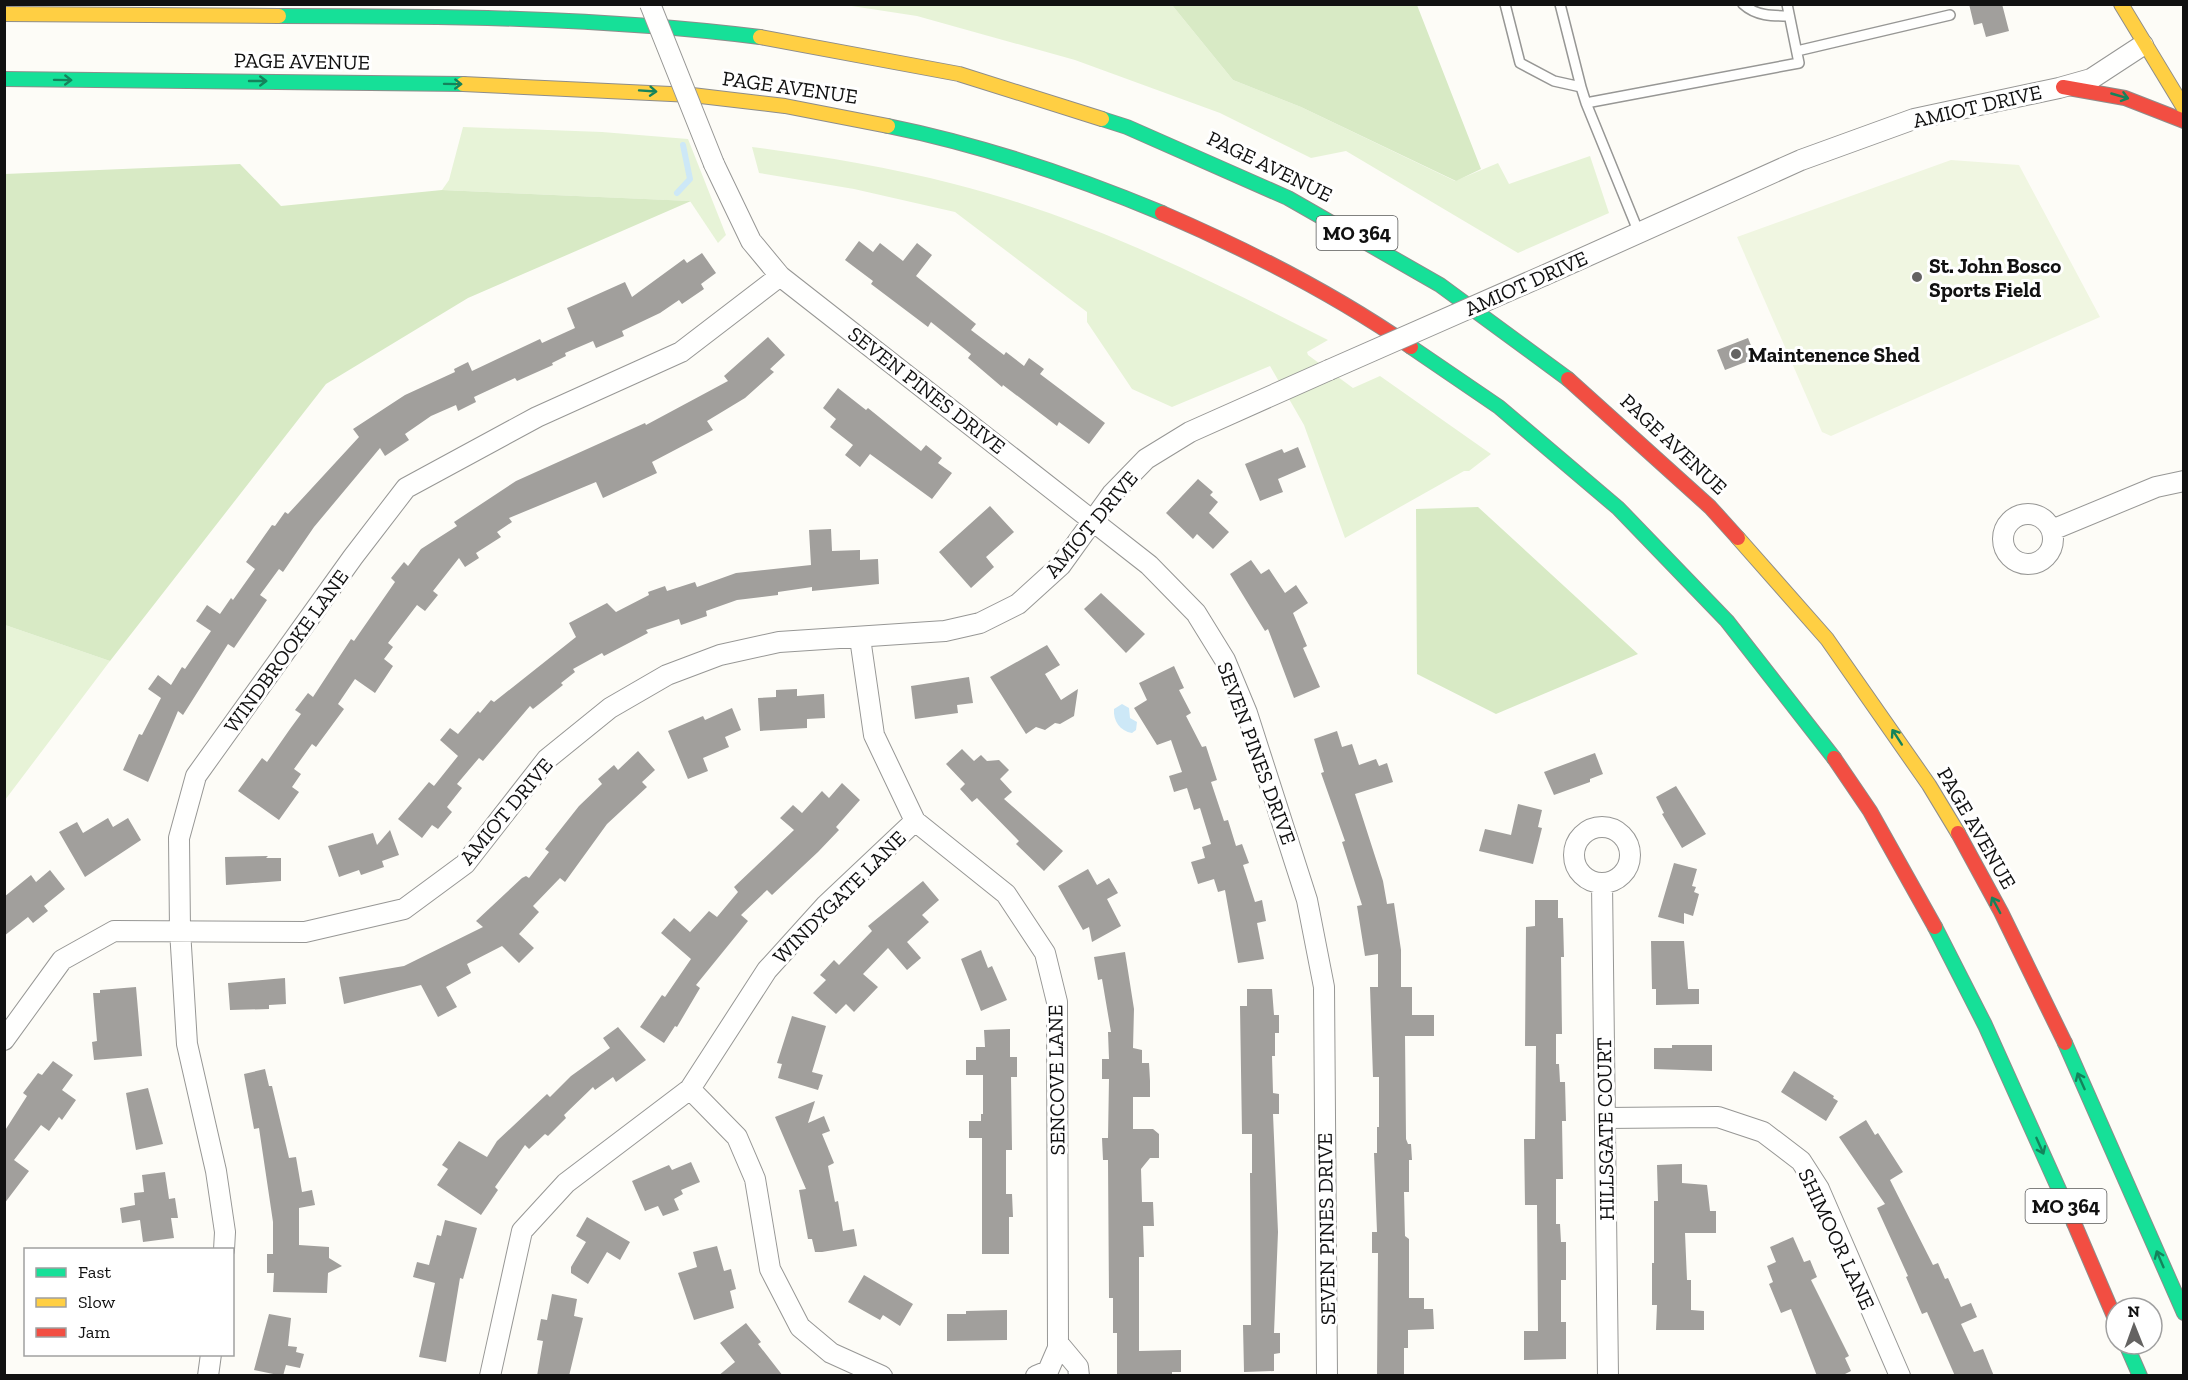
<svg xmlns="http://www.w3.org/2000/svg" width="2188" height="1380" font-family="'Zilla Slab',serif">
  <rect width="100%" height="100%" fill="#fdfcf7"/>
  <path fill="#e7f3d7" d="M845 5H1172L1233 80 1301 107 1455 181 1498 163 1509 184 1590 156 1609 213 1518 253 1346 151 1311 158 1220 113 1075 60 917 16Z
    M463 127 602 132 688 139 726 235 718 243 690 201 442 190 449 180Z
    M752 147C820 156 887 167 954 184 1085 217 1208 279 1328 340L1307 352 1308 355 1353 388 1380 376 1491 454 1469 471H1464L1345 538 1304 425 1270 366 1172 407 1132 389 1087 322V312L955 212 854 189 759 173Z
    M5 625 110 661 5 800Z"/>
  <path fill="#d8eac5" d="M1172 5H1417L1481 169 1456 181 1301 107 1233 80Z
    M240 164 281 206 442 190 691 201 468 298 326 384 110 661 5 625V174Z
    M1478 507 1638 654 1496 714 1417 674 1416 509Z"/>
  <path fill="#f0f6e1" d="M1951 160 2019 165 2100 317 1831 436 1822 432 1737 237Z"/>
  <path fill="#cde8f7" d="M1122 704 1129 708 1130 718 1137 722 1136 730 1132 733C1120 731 1113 721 1114 709Z"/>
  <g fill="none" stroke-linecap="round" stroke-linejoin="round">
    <path stroke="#cde8f7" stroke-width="6" d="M677 193 690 179 683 145"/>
  </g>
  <path fill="#a19f9c" d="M1969 4H2002L2009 31 1986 37 1982 23 1974 25Z
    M859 241 873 252 880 243 903 261 917 243 932 255 916 276 976 324 971 330 1004 355 1006 352 1024 366 1029 358 1044 369 1040 374 1105 423 1089 444 1059 422 1057 426 1003 385 1002 387 968 358 971 354 931 322 928 327 871 284 873 281 845 260Z
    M702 253 716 273 701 284 704 289 682 304 679 300 660 313 622 331 624 336 596 348 593 341 565 353 566 356 552 363 553 365 517 381 515 378 474 397 476 402 458 411 456 405 431 416 405 434 409 440 385 456 380 448 314 527 283 572 279 569 260 595 267 600 234 648 228 644 183 715 178 711 148 782 123 770 139 734 142 735 161 698 148 689 158 675 171 685 182 667 185 669 211 631 196 621 207 605 220 614 231 598 233 600 255 569 246 562 272 525 275 526 285 512 288 514 359 437 353 429 405 395 455 372 454 369 468 362 472 371 540 339 542 343 575 328 567 308 625 282 632 297 684 259 687 263Z
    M768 337 785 355 770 369 774 372 745 398 707 421 713 430 652 462 657 473 603 498 596 482 509 518 512 522 497 532 501 537 476 553 479 558 465 567 459 558 433 591 438 595 425 611 417 605 388 643 393 647 384 659 393 666 375 693 355 679 338 704 344 709 316 747 312 744 294 769 301 774 292 787 299 792 279 820 238 791 262 758 267 762 290 729 301 714 295 710 308 693 313 697 351 639 354 641 395 582 391 578 404 562 408 566 421 549 457 526 454 522 516 481 645 423 646 425 728 381 724 376Z
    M1748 338 1756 358 1725 370 1717 350Z
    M838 388 866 410 868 408 921 451 926 445 942 458 938 463 952 473 932 499 870 454 860 467 845 455 853 445 830 427 836 419 823 408Z
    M1298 447 1306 467 1278 479 1283 492 1260 501 1245 464 1282 449 1284 453Z
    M1198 479 1213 492 1210 495 1218 502 1209 513 1229 532 1213 549 1197 534 1193 539 1166 513Z
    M990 506 1014 532 986 557 994 567 971 588 939 552Z
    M831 529 832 551 860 550V560L878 559 879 584 812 591V587L778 592V595L737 600 706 611 707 616 681 625 679 619 646 630 648 633 604 656 602 653 573 669 575 672 561 683 563 685 533 709 530 706 483 761 479 758 457 784 462 788 447 807 452 812 438 829 432 825 422 838 398 819 429 782 434 786 458 756 440 740 450 728 458 734 478 711 480 713 491 700 494 702 576 637 569 623 607 603 616 612 649 595 648 592 665 586 667 591 695 582 697 587 736 573 811 565 809 530Z
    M1251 560 1261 574 1269 569 1285 593 1296 585 1308 603 1293 613 1307 646 1303 648 1320 687 1294 698 1268 629 1265 631 1230 574Z
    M1101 593 1145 634 1126 653 1084 609Z
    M1047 645 1060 665 1045 674 1061 700 1078 689 1074 716 1060 724 1055 723 1045 730 1036 727 1026 734 990 677Z
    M1174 666 1184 688 1179 690 1191 713 1186 716 1202 747 1206 746 1217 780 1211 782 1224 821 1228 820 1236 846 1242 844 1249 863 1243 865 1255 902 1262 900 1266 921 1257 923 1264 959 1238 963 1225 890 1218 892 1214 879 1198 884 1191 862 1205 858 1202 847 1211 844 1200 808 1194 810 1187 788 1174 792 1169 776 1182 772 1171 740 1157 745 1134 708 1147 700 1139 683Z
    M969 677 973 703 957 705 958 713 915 719 911 686Z
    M797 689V696L824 694 825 718 807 719V728L760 731 758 698 776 697V690Z
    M732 708 741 730 725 737 729 747 703 758 708 771 688 779 668 731 703 716 705 720Z
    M1337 731 1342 747 1352 744 1359 765 1376 759 1379 766 1387 763 1393 782 1355 794 1383 881 1387 904 1394 903 1401 950V987H1412V1015H1434V1036H1405L1406 1139 1408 1144H1411L1412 1160H1409V1192H1404L1405 1236 1409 1239V1298H1424V1309H1433L1434 1329 1408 1330V1348H1404V1376H1377L1378 1253H1372V1232H1377L1374 1153H1377V1127H1379V1077H1373L1370 987H1378V954L1365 956 1357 906 1362 905 1342 842 1345 841 1321 773 1324 772 1314 739Z
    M962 749 974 761 981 755 987 761 999 760 1009 770 1000 779 1012 792 1004 799 1063 851 1044 871 1016 844 1019 841 977 798 972 802 960 789 965 784 946 764Z
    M638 751 655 770 642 782 647 787 607 824 565 882 560 878 533 906 539 912 519 934 534 948 519 963 502 946 467 964 471 973 446 987 457 1007 438 1017 421 985 344 1004 339 977 404 966 483 927 476 921 522 878 526 876 529 878 549 852 545 849 579 806 602 784 598 779 614 765 618 770Z
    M1595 753 1603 774 1590 779V782L1554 795 1544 772Z
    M842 783 860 800 836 827 839 830 818 852 772 895 767 890 741 915 748 921 696 985 700 988 677 1027 675 1026 664 1043 640 1027 662 995 665 997 691 959 661 933 674 918 690 932 709 911 717 917 738 892 734 887 794 830 780 818 793 805 802 813 822 791 829 798Z
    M1676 786 1706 834 1682 848 1662 814 1664 813 1656 797Z
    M1518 804 1542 810 1538 827 1542 828 1533 864 1479 851 1485 829 1511 835Z
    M108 818 113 827 128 818 141 840 85 877 59 832 77 822 83 833Z
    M390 830 399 855 382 861 384 867 361 875 359 870 339 877 328 846 373 833 377 845Z
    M268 856 266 858H281V881L226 885 225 857Z
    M1674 863 1697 869 1692 886 1696 887 1694 892 1699 894 1693 916 1684 913V924L1658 917Z
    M1088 869 1097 885 1109 878 1118 893 1107 899 1121 926 1092 942 1089 927 1083 930 1058 886Z
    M50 870 65 889 44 906 48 911 33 923 28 917 4 936V897L31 875 36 882Z
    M923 881 939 900 922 915 929 922 907 942 921 958 907 970 888 948 863 974 878 987 854 1012 846 1004 836 1014 813 993 826 980 820 975 834 960 839 965 872 931 868 926Z
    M1535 900H1558V918H1563L1564 957H1561L1562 1034H1556V1064H1559L1560 1082H1565L1566 1121H1562L1563 1179H1556V1224H1560L1561 1242H1566V1280H1561V1322H1566V1359L1524 1360V1331H1538L1537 1205H1525L1524 1139H1535L1536 1046H1525L1526 927 1535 926Z
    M1651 941H1684L1688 989H1699V1004L1656 1005V989H1652Z
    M981 950 988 968 992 966 1007 1000 981 1011 961 959Z
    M1125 952 1134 1009 1133 1048 1142 1050V1063H1149L1150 1081V1097H1133V1129H1153L1159 1134V1158H1150L1141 1169 1142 1202H1153L1154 1226H1143L1144 1257H1139V1351L1181 1350V1372H1172V1376H1117V1333H1113V1298H1109L1108 1160H1103L1102 1138H1108L1109 1079H1102V1059H1109L1108 1032H1111L1102 979 1098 980 1094 957Z
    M285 978 286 1004 269 1005V1009L230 1010 228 983Z
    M136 987 142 1056 94 1060 92 1042 97 1041 93 993H100V990Z
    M1247 989H1272L1274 1015H1279V1033H1275V1056H1272L1273 1093 1279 1094V1114H1273L1278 1232 1274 1333H1280V1353L1274 1354V1371L1244 1372 1243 1325H1251L1250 1173H1252V1134H1242L1240 1006H1247Z
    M792 1016 826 1026 812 1072 823 1075 818 1090 778 1078 782 1064 777 1063Z
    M618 1027 646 1060 616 1082 613 1077 595 1090 593 1087 564 1115 566 1118 548 1136 545 1134 529 1149 525 1145 495 1187 498 1190 481 1215 437 1185 448 1169 442 1165 459 1141 487 1157 497 1141 547 1094 550 1097 571 1076 610 1048 603 1038Z
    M1010 1029V1057H1017V1077H1011L1012 1150H1006V1194H1012L1013 1217H1009V1254H982V1138H969V1121H981V1114H983V1075H966V1060H976V1047H985L984 1030Z
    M1672 1045H1712V1071L1654 1069V1048H1672Z
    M53 1061 73 1075 62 1090 76 1100 62 1120 59 1117 49 1131 41 1125 14 1160 29 1171 4 1204V1132L27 1096 23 1093 38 1073 42 1075Z
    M265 1069 269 1086H272L289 1158 296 1157 302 1192 312 1190 315 1205 299 1208V1245L329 1247V1258L342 1266 328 1273 327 1293 273 1292 274 1273H267V1254H273V1222L259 1128 254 1129 244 1074Z
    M1794 1071 1834 1096 1833 1098 1838 1101 1826 1121 1781 1092Z
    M148 1088 163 1144 136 1150 126 1093Z
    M815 1101 808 1123 824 1116 830 1131 822 1134 834 1163 828 1166 835 1202 838 1201 843 1231 854 1229 857 1246 822 1252H815L812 1239H808L799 1190 806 1189 775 1117Z
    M1866 1120 1875 1135 1878 1133 1903 1172 1890 1180 1933 1265 1938 1263 1945 1279 1948 1278 1961 1307 1971 1303 1977 1317 1961 1324 1974 1352 1983 1349 1994 1376H1955L1927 1312 1922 1314 1906 1277 1908 1276 1877 1208 1885 1204 1839 1137Z
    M691 1162 700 1182 681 1190 683 1194 674 1199 679 1210 663 1216 658 1206 645 1211 632 1181 669 1165 672 1170Z
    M1682 1164V1183L1707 1185 1710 1211H1716V1233H1685L1687 1280H1691V1310L1704 1311V1330H1656L1657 1305H1652V1263H1654V1201H1658L1657 1165Z
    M165 1172 169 1199 175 1198 178 1218H171L174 1238 143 1242 140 1220 122 1223 120 1208 135 1205 134 1193 144 1192 142 1175Z
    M587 1217 630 1242 620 1260 607 1252 588 1284 571 1273V1267L586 1242 576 1236Z
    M445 1220 477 1228 463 1279 460 1278 446 1362 419 1357 435 1283 413 1277 417 1262 429 1265 437 1235 441 1236Z
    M1793 1237 1804 1262 1810 1260 1817 1277 1811 1280 1849 1356 1845 1358 1851 1371 1841 1376H1817L1791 1309 1781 1313 1769 1284 1773 1282 1767 1266 1776 1262 1770 1247Z
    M717 1246 724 1271 731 1269 736 1289 730 1291 734 1308 694 1320 678 1273 697 1267 693 1252Z
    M864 1275 913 1304 900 1326 883 1315 880 1320 848 1302Z
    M552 1294 577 1299 574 1316 583 1318 569 1376H537L543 1341 537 1340 541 1319 547 1320Z
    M1007 1310V1340L947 1341V1314H966V1311Z
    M269 1314 291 1318 288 1346 297 1347 296 1352 304 1354 300 1368 286 1365 283 1376 254 1370Z
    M746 1323 761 1342 758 1344 783 1376H718L735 1362 720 1343Z"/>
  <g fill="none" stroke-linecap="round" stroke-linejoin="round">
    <defs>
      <path id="lane" d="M1505 4 1520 63 1554 81 1581 87 1586 103
        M1560 4 1581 87
        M1743 4C1756 16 1772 16 1789 16
        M1797 51 1950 15
        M1639 233 1586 103 1799 63 1787 4"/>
      <path id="street" d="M714 164 751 241 780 276 1149 565 1196 613 1225 660 1247 713 1307 900 1324 987 1327 1376
        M1545 275 1801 160 1914 119 2059 88 2091 79 2143 45
        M2003 539a25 25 0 1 1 50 0a25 25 0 1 1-50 0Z
        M2052 530 2156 487 2184 481
        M860 638 874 735 915 821 1006 894 1045 953 1057 1002 1058 1348 1048 1371 1036 1376
        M1574 855a28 28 0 1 1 56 0a28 28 0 1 1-56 0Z
        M1602 883 1608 1376
        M4 1040 62 960 114 931 305 932 404 909 465 864 547 759 610 708 667 675 720 655 779 642 945 631 980 623 1018 604 1061 565 1112 494 1146 459 1190 432 1329 370
        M690 1089 737 1137 755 1179 770 1269 800 1327 831 1353 882 1376
        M1605 1118 1718 1117 1763 1132 1801 1161 1819 1189 1900 1376
        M224 1250 225 1232 216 1171 187 1044 180 930 179 838 196 776 353 557 406 488 537 417 681 352 780 276
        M1058 1343 1078 1367 1079 1376
        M208 1376 211 1354
        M490 1376 522 1231 566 1183 690 1089 767 970 826 905 915 821"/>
      <path id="fast" d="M279 16C440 16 600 17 760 37
        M4 79 463 84
        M1102 119 1127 127 1288 198 1440 285 1568 379
        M888 126C982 145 1073 176 1162 213
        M1411 347 1499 407 1618 508 1727 621 1834 758
        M1935 927 1985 1025 2074 1223
        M2065 1043 2184 1313
        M2126 1344 2140 1376"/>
      <path id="slow" d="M2121 4 2184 108
        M4 14 279 16
        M760 37 959 74 1102 119
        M463 84 692 95 785 106 888 126
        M1738 538 1827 639 1929 785 1958 833"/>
      <path id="jam" d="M2063 87 2125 98 2184 121
        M1162 213C1248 250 1333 293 1411 347
        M1568 379 1710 507 1738 538
        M1834 758 1870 811 1935 927
        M1958 833 2001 912 2065 1043
        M2074 1223 2116 1321"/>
    </defs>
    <use href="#lane" stroke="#979795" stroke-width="12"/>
    <use href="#street" stroke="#979795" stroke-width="22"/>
    <use href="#fast" stroke="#8e8d8b" stroke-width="16"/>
    <use href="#slow" stroke="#8e8d8b" stroke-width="16"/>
    <use href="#jam" stroke="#8e8d8b" stroke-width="16"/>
    <use href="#lane" stroke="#fffffe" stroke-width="9"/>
    <use href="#street" stroke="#fffffe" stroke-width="20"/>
    <use href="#fast" stroke="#16e098" stroke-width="14"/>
    <use href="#slow" stroke="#ffcf43" stroke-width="14"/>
    <use href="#jam" stroke="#f24e42" stroke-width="14"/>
    <defs>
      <path id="street-bridge" d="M650 4 714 164
        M1329 370 1545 275"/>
    </defs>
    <use href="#street-bridge" stroke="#979795" stroke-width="22" stroke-linecap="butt"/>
    <use href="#street-bridge" stroke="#fffffe" stroke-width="20"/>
  </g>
  <defs><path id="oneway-shaft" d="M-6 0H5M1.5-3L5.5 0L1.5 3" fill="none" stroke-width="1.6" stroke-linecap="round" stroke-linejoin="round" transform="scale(1.5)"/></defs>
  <g stroke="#14835b">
    <use href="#oneway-shaft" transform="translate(63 80) rotate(1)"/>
    <use href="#oneway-shaft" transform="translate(258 81)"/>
    <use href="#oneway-shaft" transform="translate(453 84) rotate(1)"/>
    <use href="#oneway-shaft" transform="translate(648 91) rotate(4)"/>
    <use href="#oneway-shaft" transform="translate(2120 96) rotate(16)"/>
    <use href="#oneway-shaft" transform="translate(1897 737) rotate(-123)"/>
    <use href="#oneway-shaft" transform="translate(1996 905) rotate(-118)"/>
    <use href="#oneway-shaft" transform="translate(2081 1081) rotate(-114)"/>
    <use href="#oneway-shaft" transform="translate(2040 1146) rotate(66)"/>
    <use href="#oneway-shaft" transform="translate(2160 1259) rotate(-113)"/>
  </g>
  <g fill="#646362" stroke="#fff" stroke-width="2">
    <circle cx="1917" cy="277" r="6"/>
    <circle cx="1736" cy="354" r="6"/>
  </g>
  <g text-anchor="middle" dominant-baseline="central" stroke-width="6" stroke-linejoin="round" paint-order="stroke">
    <g fill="#fff" stroke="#585858" stroke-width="1.5">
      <rect x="1316.5" y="216" width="81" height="34" rx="4.5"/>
      <rect x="2025.5" y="1189" width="81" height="34" rx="4.5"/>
    </g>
    <g font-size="20" font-weight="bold" fill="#111">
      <text x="1357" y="233">MO 364</text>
      <text x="2066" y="1206">MO 364</text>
    </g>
    <g font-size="21" fill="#111" stroke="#fff">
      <text transform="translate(302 61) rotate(1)">PAGE AVENUE</text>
      <text transform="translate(790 87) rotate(8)">PAGE AVENUE</text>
      <text transform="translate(1977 106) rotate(-13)">AMIOT DRIVE</text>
      <text transform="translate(1270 166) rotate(26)">PAGE AVENUE</text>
      <text transform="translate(1526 283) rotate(-24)">AMIOT DRIVE</text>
      <text transform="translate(927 390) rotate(38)">SEVEN PINES DRIVE</text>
      <text transform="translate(1674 444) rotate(43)">PAGE AVENUE</text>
      <text transform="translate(1091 524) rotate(-50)">AMIOT DRIVE</text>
      <text transform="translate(286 651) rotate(-54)">WINDBROOKE LANE</text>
      <text transform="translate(1257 753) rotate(70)">SEVEN PINES DRIVE</text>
      <text transform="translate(506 811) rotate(-50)">AMIOT DRIVE</text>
      <text transform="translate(1977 828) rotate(60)">PAGE AVENUE</text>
      <text transform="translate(839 897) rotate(-45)">WINDYGATE LANE</text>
      <text transform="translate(1056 1080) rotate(-91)">SENCOVE LANE</text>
      <text transform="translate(1605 1129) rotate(-91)">HILLSGATE COURT</text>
      <text transform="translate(1326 1229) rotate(-91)">SEVEN PINES DRIVE</text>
      <text transform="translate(1837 1239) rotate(65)">SHIMOOR LANE</text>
    </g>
    <g font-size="21" font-weight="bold" fill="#111" stroke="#fff" text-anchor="start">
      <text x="1929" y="265">St. John Bosco<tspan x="1929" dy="24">Sports Field</tspan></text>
      <text x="1748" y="354">Maintenence Shed</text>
    </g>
  </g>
  <rect width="2188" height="1380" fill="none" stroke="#111111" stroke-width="12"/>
  <rect x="24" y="1248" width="210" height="108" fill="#ffffff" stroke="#a0a0a0" stroke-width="1.5"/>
  <rect x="36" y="1268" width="30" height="9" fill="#16e098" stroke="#a0a0a0" stroke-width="1.5"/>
  <text x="78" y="1278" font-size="18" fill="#111111">Fast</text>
  <rect x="36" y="1298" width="30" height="9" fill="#ffcf43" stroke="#a0a0a0" stroke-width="1.5"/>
  <text x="78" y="1308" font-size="18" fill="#111111">Slow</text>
  <rect x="36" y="1328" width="30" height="9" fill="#f24e42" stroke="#a0a0a0" stroke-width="1.5"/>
  <text x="78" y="1338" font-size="18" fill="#111111">Jam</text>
  <g transform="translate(2134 1326) rotate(359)"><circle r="28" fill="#ffffff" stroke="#a0a0a0" stroke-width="1.5"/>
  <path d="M0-4.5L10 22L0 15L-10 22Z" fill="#646362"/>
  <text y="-9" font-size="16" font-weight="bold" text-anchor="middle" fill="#111111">N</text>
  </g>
</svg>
